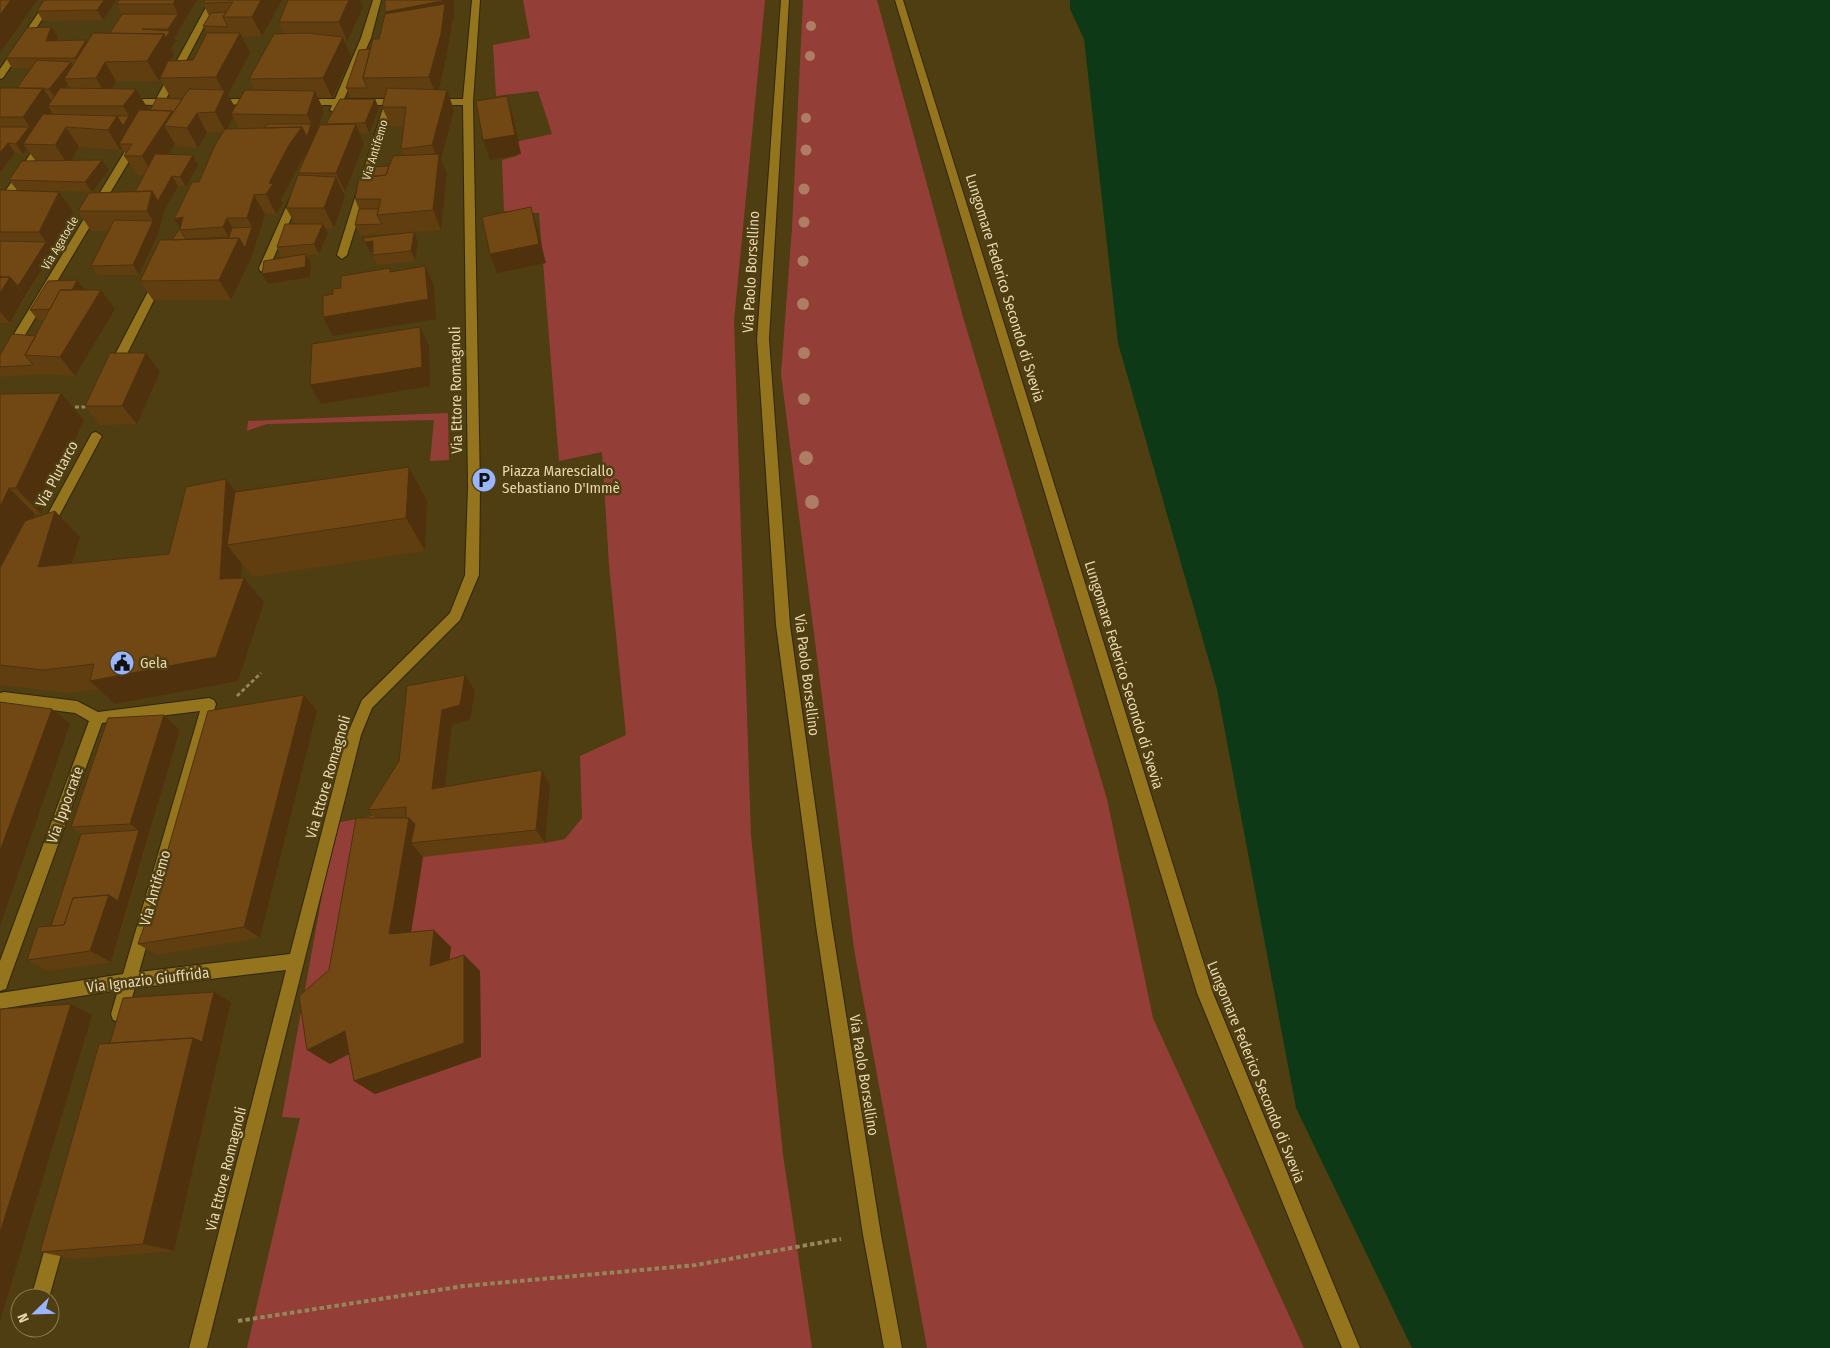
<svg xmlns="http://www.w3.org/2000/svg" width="1830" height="1348" font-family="'Fira Sans Condensed',sans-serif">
  <rect width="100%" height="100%" fill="#4e3e11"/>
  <path fill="#933f37" d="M523 0H765L734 321 751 835 783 1155 812 1348H247L300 1118 282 1117 335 823 418 808 545 843 565 839 582 818 580 756 626 735 609 565 602 452 559 461 539 213 504 211 502 160 517 156 515 142 552 134 538 91 496 96 493 45 530 38Z
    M803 0H877L963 317 1107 799 1153 1018 1304 1348H927L854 949 781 374 792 228Z
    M448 413 449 460 430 461 434 420 267 424 247 431 248 421Z"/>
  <path fill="#0e3917" d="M1070 0H1830V1348H1412L1296 1108 1217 689 1118 343 1084 39 1070 9Z"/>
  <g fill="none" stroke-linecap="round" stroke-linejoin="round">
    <defs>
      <path id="minor" d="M47 0H55L3 78 0 79V69Z
        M210 0H218L166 99 175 100V104L163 105 157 110 154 109 153 105 123 104 121 102 126 99H156Z
        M373 0H381L371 38 344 99H402L407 102 402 105H394L347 255 342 259 337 255 384 105H342L338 112 335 113 330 110 332 105H301L296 102 301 99H335L361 38Z
        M472 0H480L473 102 480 487 479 575 460 620 372 708 361 735 207 1348H189L286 970 135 988 125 1020 119 1022 113 1020 111 1014 118 990 0 1009V993L123 974 200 711 102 723 8 983 6 989 0 991V961L89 721 75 713 4 704 0 703V693L4 692 77 701 98 712 209 698 214 700 216 704 139 972 290 954 347 735 362 700 450 613 465 575 468 487 463 105H434L429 102 434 99H463Z
        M781 0H789L769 339 790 625 832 926 881 1235 902 1348H884L863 1235 816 926 776 625 757 339Z
        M214 99H257L262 102 257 105 211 104 209 102Z
        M42 140 47 143 4 209 0 210V199L39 141Z
        M135 140 140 143 4 370 0 371V357L130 143Z
        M296 193 301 196 269 268 264 272 260 271 259 268 291 196Z
        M159 276 164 280 120 368 114 372 110 371 108 368 154 280Z
        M96 432 102 436 51 531H43L41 527 43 523 92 433Z
        M57 1228 63 1231 66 1237 49 1298H31L48 1237 51 1231Z"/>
      <path id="tertiary" d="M895 0H903L1213 993 1360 1348H1342L1197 993Z"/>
    </defs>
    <use href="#minor" stroke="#2f250b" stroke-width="2"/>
    <use href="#tertiary" stroke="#2f250b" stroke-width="2"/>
    <path stroke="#95855a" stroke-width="3" stroke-dasharray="4 2.5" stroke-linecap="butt" d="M75 407H87
      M237 696 261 673"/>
    <path stroke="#95855a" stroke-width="4" stroke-dasharray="4.5 3" stroke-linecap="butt" d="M238 1321 464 1286 696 1265 841 1239"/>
    <use href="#minor" fill="#94751e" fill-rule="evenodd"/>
    <use href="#tertiary" fill="#94751e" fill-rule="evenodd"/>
  </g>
  <g fill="#ae7d63">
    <circle cx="811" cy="26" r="5"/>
    <circle cx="810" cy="56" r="5"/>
    <circle cx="806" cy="118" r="5"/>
    <circle cx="806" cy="150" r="5.5"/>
    <circle cx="804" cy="189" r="5.5"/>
    <circle cx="804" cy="222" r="5.5"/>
    <circle cx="803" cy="261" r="5.5"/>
    <circle cx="803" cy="304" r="6"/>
    <circle cx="804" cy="353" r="6"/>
    <circle cx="804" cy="399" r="6"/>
    <circle cx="806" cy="458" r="7"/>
    <circle cx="812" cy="502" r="7"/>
  </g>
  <path fill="#613e10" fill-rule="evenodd" d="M44 0H116L103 20 43 21 37 11Z
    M197 0 174 38 176 41 171 48 174 54 170 61 193 60 207 33 203 26 209 16 203 3 205 0H282L262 36 242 37 250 53 228 94 235 108 255 91 249 79 284 34 279 22 363 7 347 41H345L351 57 332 98H318L324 111 318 128 326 125 375 99 379 109 369 133H360L364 144 345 192H343L345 196 334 228H325L328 233 319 254 307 255 311 264 310 277 268 284 294 256 282 257 277 247 295 224 286 208 299 175 298 173 307 154 299 165 281 200 283 203 276 214H265L251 258 231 300H153L140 281 172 240 180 228 199 182 223 132 207 133 198 148 176 146 175 144 168 154 193 155 198 165 186 187 178 186 164 211 159 231 139 275H98L91 266 109 231H91L78 211 135 192 144 176 137 175 124 156 126 154 122 148 120 150 79 147 71 160H102L109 170 92 192 17 190 9 180 35 160 27 149 23 154 15 153 0 172V88H17L32 68H12L6 58 58 37 56 40H86L87 42 110 33 122 14 117 4ZM160 79 171 98H183L182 99 150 110H146L148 109 136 89H113L116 81H159ZM68 84 70 88H65ZM233 117 239 128 227 129Z
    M385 14 454 20 451 21 452 23 447 54 438 90 454 110 441 159 447 173 441 230 414 232 418 242 415 261 377 265 373 255V251L370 252 413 232 386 234 360 235 355 225 359 209 355 199 367 177 389 166 404 156 401 149 403 126 391 127 382 107 385 97 351 98 346 88 370 49 379 39Z
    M0 190 73 212 54 251 10 323H0Z
    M77 280 85 290H84H101L115 309 75 376 41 374 1 377 0 375V355L36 336 45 320H38L30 310Z
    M160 372 137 424 100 425 85 406Z
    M0 394 84 420 41 514H35L32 519 55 511 80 537 72 563 169 554 226 479 235 492 427 501 425 551 253 577 242 564V578L264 602 238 681 115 704 99 689 70 693 0 685Z
    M475 691 470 720 452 725 445 787 550 785 545 843 423 857 411 932 451 947 449 960 464 955 480 971 481 1057 375 1094 354 1081 349 1054 330 1064 307 1050 329 970 375 818 368 810Z
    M317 711 260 938 157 955 138 944Z
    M164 715 180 730 128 908 111 962 49 971 27 960 51 926 81 834 71 827Z
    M214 992 231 1002 174 1251 75 1259 40 1252 110 1043Z"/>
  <path fill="#4f320d" d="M11 0H37L0 53V15Z
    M104 0H106L111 8 103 20 97 10Z
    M106 0H116L111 8Z
    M175 0H197L174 38 176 41 171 48 174 54 159 81 147 61 164 34 170 32 168 29 178 14 173 4Z
    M261 0H282L262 36 252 17Z
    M349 0H360L363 7 347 41 339 22Z
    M447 0H454V20L451 21 452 23 447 54 437 97 429 77 392 32 385 12Z
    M51 27 58 37 52 51 46 41Z
    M240 33 250 53 228 94 236 110 231 114 233 117 226 132 215 112 224 93 216 77Z
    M343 37 351 57 332 98 323 78Z
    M86 40 92 50 81 68 75 58Z
    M71 62 77 72 64 79 68 84 56 99 49 89Z
    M105 62 116 81 108 98 96 78Z
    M43 88 55 106H48L52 113 36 137 23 117Z
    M136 89 148 109 135 126 119 144 122 148 120 150 108 130 117 116H129L123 106Z
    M447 90 454 110 441 159 447 173 441 230 433 210 438 161 432 145Z
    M315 91 324 111 316 134 307 115Z
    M507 96 513 116 521 154 490 160 483 140Z
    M375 99 379 109 369 133 365 123Z
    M172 111 177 121 164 126 175 144 154 176 142 156Z
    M197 113 207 133 198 148 187 128Z
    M311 124 316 134 311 147 299 165 281 200 283 203 276 214 266 194 269 183 289 145 302 127Z
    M356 124 364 144 345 192 336 173Z
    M29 127 36 137 23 144 27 149 23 154 16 144Z
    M66 127 79 147 68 165 55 145Z
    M8 143 15 153 0 172V153Z
    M193 155 198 165 186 187 180 177Z
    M102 160 109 170 92 192 85 182Z
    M172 176 178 186 164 211 159 231 147 211 152 191Z
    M336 177 345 196 334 228 324 208Z
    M59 192 73 212 54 251 25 296 18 286 46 242 39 232Z
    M254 195 265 214 258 237 247 218Z
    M531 207 537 227 546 263 497 273 490 254Z
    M183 217 181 230 174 219Z
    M227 218 238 238 234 247 223 227Z
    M153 221 159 231 139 275 133 265Z
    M323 224 328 233 319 254 314 244Z
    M252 227 258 237 251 258 231 300 219 280 239 238Z
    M414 232 418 242 415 261 411 251Z
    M373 241 378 251 370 252 365 242Z
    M306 254 311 264 310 277 268 284 262 274Z
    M425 266 434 285 436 319 333 336 323 317Z
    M10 277 25 296 10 323 0 312V293Z
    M77 280 85 290 71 318 63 308Z
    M101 290 115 309 75 376 60 357Z
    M420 327 429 346 430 386 321 404 310 385Z
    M146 353 160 372 137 424 122 406Z
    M61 393 84 420 41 514 16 488Z
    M409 467 427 501 425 551 406 518Z
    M226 479 245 505 227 545 242 564 241 585 244 578 264 602 238 681 115 704 90 681 220 579Z
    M9 488 35 514 0 588V507Z
    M55 511 80 537 63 592 38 567Z
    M465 675 475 691 470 720 452 725 443 803 432 789 442 710Z
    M304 695 317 711 260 938 244 927Z
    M52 709 70 724 0 926V851Z
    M164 715 180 730 148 837 130 824Z
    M542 770 550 785 545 843 536 830Z
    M409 818 426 837 411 843 423 857 408 951 389 934Z
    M139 830 148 837 111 962 90 951 109 895Z
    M434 930 451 947 447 982 430 966Z
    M464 955 480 971 481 1057 375 1094 354 1081Z
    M214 992 231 1002 174 1251 143 1244 193 1038Z
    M71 1004 92 1015 0 1321V1233Z
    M345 1031 366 1045 330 1064 307 1050Z"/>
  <path fill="#714813" stroke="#4f320d" d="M0 0H11L0 15Z
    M44 0H104L97 10 37 11Z
    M119 0H175L173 4H117Z
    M205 0H261L252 17H223L233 2 203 3Z
    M288 0H349L339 22H279Z
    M385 0H447L385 12Z
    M445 4 441 34 429 77 363 78 373 39H379L385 14Z
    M226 12 223 17 228 27 203 26 211 13Z
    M122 14H178L168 29H142L170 31 166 38 164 34 110 33Z
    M51 27 46 41 86 40 75 58H6L27 28Z
    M93 33 164 34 147 61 105 62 96 78 64 79Z
    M207 33H240L216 77 160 78 168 61 193 60Z
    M307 33 343 37 323 78 249 79 274 34Z
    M370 49 363 78 367 88H346L359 50Z
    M37 60 71 62 49 89 17 88Z
    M0 88H43L23 117H0Z
    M60 88 136 89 123 106H48Z
    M387 88 447 90 432 145 401 149 406 107H382Z
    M189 89 225 90 215 112 197 113 187 128 164 126Z
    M245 90 315 91 307 115 231 114Z
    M507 96 515 135 483 140 476 101Z
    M157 98 182 99 173 113 172 111 150 110Z
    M340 99H375L365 123 326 124Z
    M139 110 172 111 142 156H124L132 144H119Z
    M43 114 117 116 108 130 66 127 55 145 23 144Z
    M117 116H129L123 126Z
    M267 124H311L307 137 302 127 265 128Z
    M356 124 336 173H298L320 125Z
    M0 127H29L16 144 8 143 0 153Z
    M302 127 289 145 269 183 273 184 266 194 254 195 247 218H227L223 227 180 230 183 217 174 219 192 182H199L215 145 225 129Z
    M155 154 193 155 180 177 172 176 158 201 152 191 135 192Z
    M439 154 433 210 377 215 381 199H355L359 178 386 175 393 156Z
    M102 160 85 182 9 180 22 161Z
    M389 166 386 175 367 177 371 167Z
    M298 175 336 177 324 208H286Z
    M0 190 59 192 39 232H0Z
    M152 191 147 211H78L89 193Z
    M531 207 539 244 490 254 482 217Z
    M359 209H379L377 215 382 224 355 225Z
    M114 220 153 221 133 265 91 266Z
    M285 224H323L314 244 277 247Z
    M252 227 245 248 239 238 172 240 180 228V230L186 239 229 237 232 228Z
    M414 232 411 251 373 255V241L365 242 363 238Z
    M239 238 219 280 140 281 160 240Z
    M0 241 46 242 18 286 10 277H0Z
    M306 254 305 267 262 274 264 261Z
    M425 266 428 299 323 317V296L333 294V289L341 288V276L390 268V272Z
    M0 277H10L0 293Z
    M77 280 72 290H60L50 309 30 310 48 281Z
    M60 290H101L60 357 25 355Z
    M420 327 422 367 310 385 312 344Z
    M12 334 36 336 25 355 33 365 0 367V355Z
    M110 353H146L122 406H85Z
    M61 393 16 488H9L0 507V394Z
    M409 467 406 518 227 545 235 492Z
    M226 479 220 579 244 578 216 657 90 681 94 664 43 670 0 665V568L25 521 55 511 38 567 169 554 186 487Z
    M465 675 460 705 442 710 432 789 542 770 536 830 411 843 415 824 409 818H406V807L368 810 399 761 407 686Z
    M304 695 244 927 138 944 153 901 208 711Z
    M0 702 52 709 0 851Z
    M164 715 130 824 71 827 108 718Z
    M356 818H409L389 934 434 930 430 966 464 955V1043L354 1081 345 1031 307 1050 299 996 329 970Z
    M139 830 118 901 109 895 73 898 64 925 51 926 81 834Z
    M109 895 90 951 27 960 38 927 64 925 73 898Z
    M214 992 202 1042 193 1038 110 1043 123 998Z
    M71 1004 0 1233V1009Z
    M193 1038 143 1244 40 1252 99 1044Z"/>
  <defs>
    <symbol id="parking-disc" viewBox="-11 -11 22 22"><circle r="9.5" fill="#99b5fd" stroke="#4e3e11"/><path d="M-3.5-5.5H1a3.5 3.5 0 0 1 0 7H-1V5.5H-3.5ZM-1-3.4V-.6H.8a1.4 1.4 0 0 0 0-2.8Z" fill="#111"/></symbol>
    <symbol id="civic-disc" viewBox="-11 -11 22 22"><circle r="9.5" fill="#99b5fd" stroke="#4e3e11"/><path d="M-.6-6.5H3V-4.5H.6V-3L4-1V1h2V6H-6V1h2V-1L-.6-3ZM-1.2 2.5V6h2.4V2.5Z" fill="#111"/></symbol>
  </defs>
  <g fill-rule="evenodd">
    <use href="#parking-disc" x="470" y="466" width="28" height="28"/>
    <use href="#civic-disc" x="108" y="649" width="28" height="28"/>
  </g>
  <g text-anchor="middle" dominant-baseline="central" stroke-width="5" stroke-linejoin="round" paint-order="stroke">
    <g font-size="12" fill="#e6d6af" stroke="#4e3e11">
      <text transform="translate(375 150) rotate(-73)">Via Antifemo</text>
      <text transform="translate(60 243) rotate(-59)">Via Agatocle</text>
    </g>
    <g font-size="15" fill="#e6d6af" stroke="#4e3e11">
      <text transform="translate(751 272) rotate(-87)">Via Paolo Borsellino</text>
      <text transform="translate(1005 288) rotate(73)">Lungomare Federico Secondo di Svevia</text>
      <text transform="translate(456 390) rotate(-91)">Via Ettore Romagnoli</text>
      <text transform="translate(57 474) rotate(-62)">Via Plutarco</text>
      <text transform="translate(807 675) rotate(83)">Via Paolo Borsellino</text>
      <text transform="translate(1124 675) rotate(73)">Lungomare Federico Secondo di Svevia</text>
      <text transform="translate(328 777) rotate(-74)">Via Ettore Romagnoli</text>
      <text transform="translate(65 805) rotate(-70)">Via Ippocrate</text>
      <text transform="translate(155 888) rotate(-74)">Via Antifemo</text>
      <text transform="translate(148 980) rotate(-7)">Via Ignazio Giuffrida</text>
      <text transform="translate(1256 1072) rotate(68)">Lungomare Federico Secondo di Svevia</text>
      <text transform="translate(864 1075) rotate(81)">Via Paolo Borsellino</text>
      <text transform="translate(226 1169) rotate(-76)">Via Ettore Romagnoli</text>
    </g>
    <g font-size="15" fill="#e6d6af" stroke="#4e3e11" text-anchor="start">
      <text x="502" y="471">Piazza Maresciallo<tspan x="502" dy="17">Sebastiano D'Immè</tspan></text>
      <text x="140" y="663">Gela</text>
    </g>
  </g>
  <g transform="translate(35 1313) rotate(247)"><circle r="24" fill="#4e3e11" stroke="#8b7b50"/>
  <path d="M0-4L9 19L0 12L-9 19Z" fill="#99b5fd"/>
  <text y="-8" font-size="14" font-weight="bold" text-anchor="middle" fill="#e6d6af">N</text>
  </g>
</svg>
